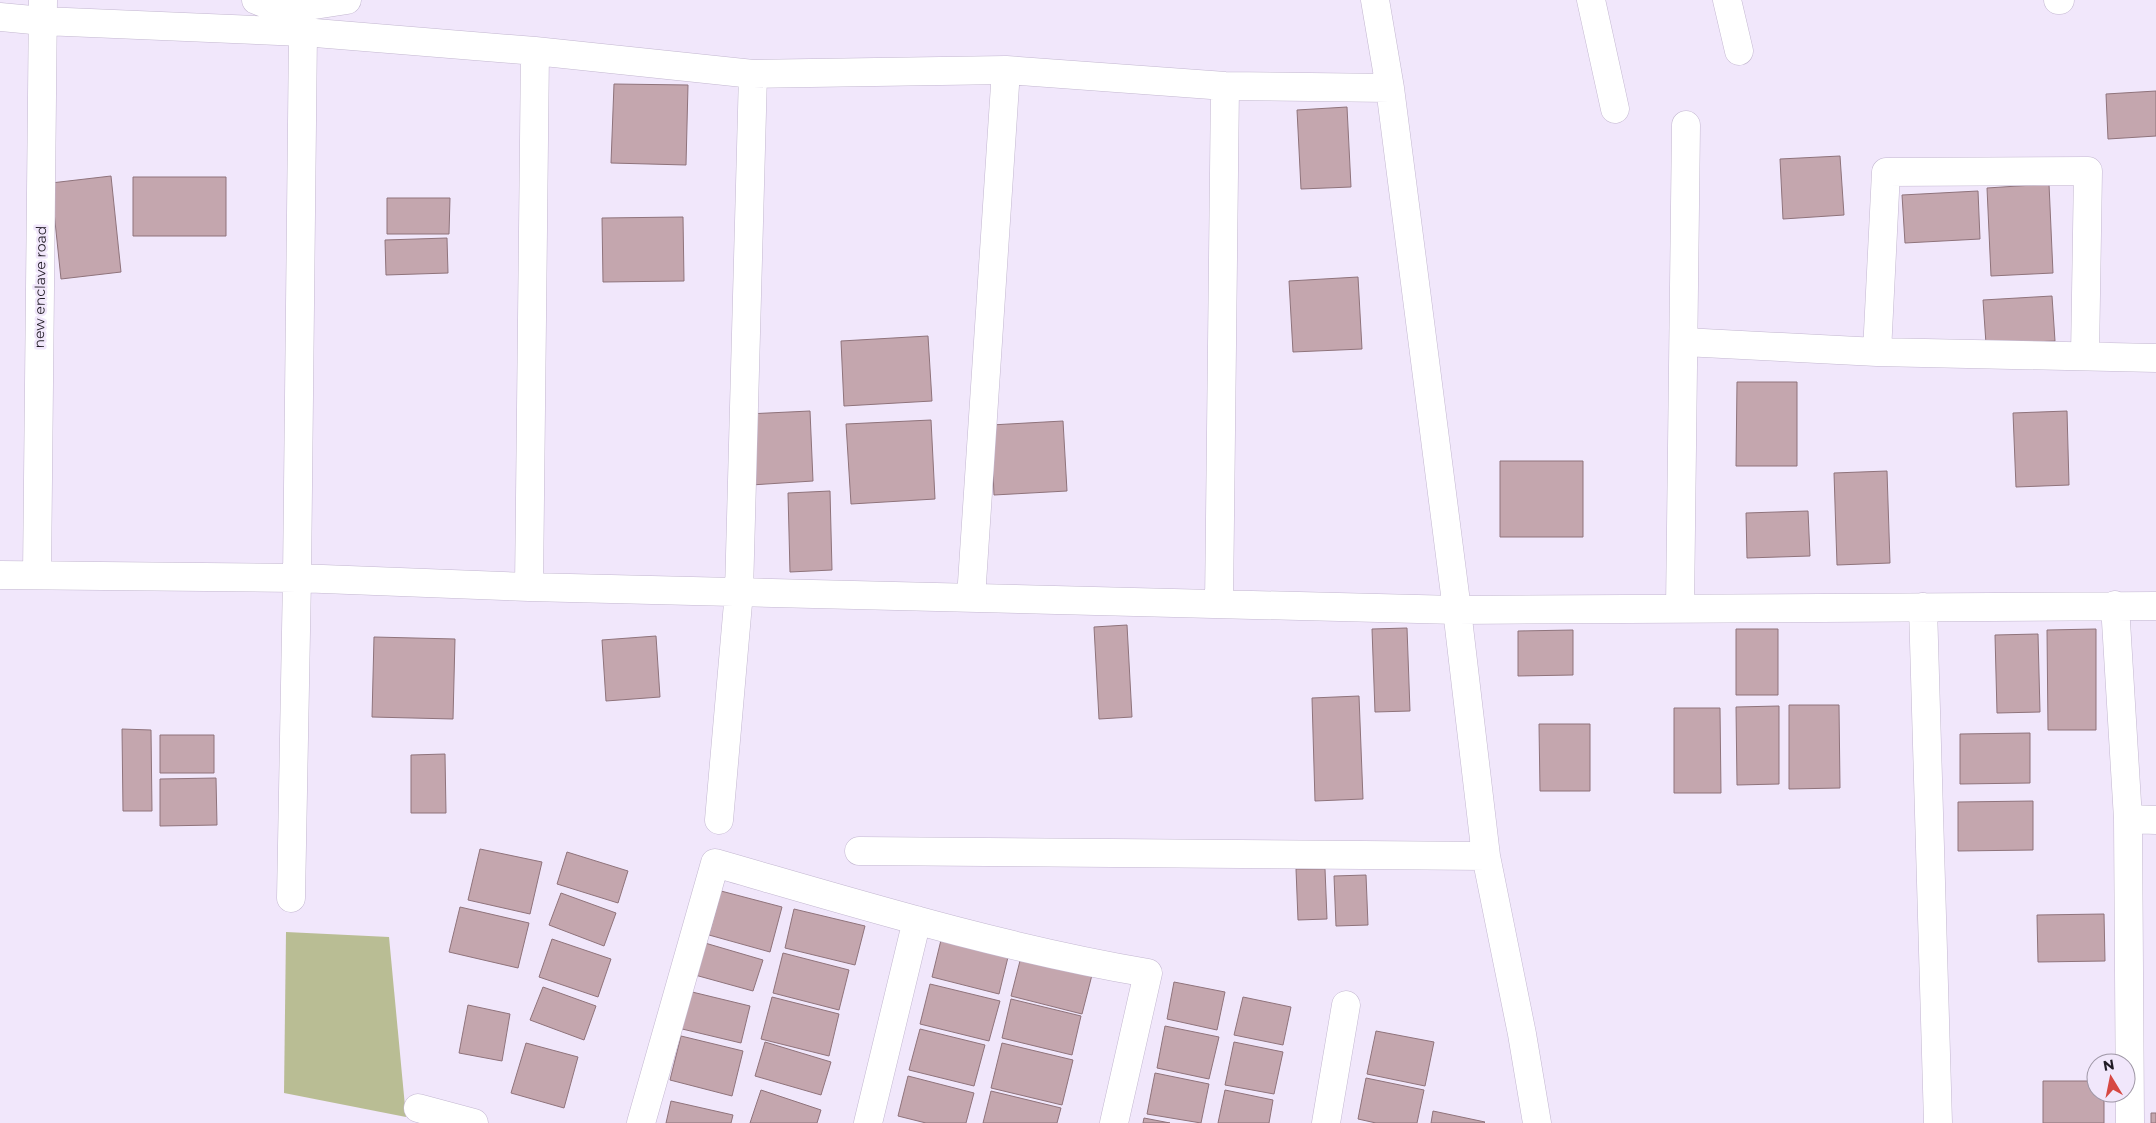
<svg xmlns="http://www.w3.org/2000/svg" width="2156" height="1123" font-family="Montserrat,sans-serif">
  <rect width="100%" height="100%" fill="#f1e7fb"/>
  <path fill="#b9bd94" d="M286 932 389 937 406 1117 284 1093Z"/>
  <path fill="#c4a6ae" stroke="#8f737b" d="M614 84 688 85 686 165 611 163Z
    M2156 91V136L2108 139 2106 94Z
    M1347 107 1351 187 1301 189 1297 110Z
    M1840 156 1844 215 1783 219 1780 159Z
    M111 176 121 272 61 279 51 183Z
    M133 177H226V236H133Z
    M2049 184 2053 273 1991 276 1987 188Z
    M1978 191 1980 239 1905 243 1902 195Z
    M387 198H450L449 234H387Z
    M683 217 684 281 603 282 602 218Z
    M447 238 448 273 386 275 385 240Z
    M1358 277 1362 349 1293 352 1289 281Z
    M2052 296 2055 341 1986 344 1983 300Z
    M928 336 932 401 844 406 841 341Z
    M1737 382H1797V466H1736Z
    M810 411 813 481 751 485 747 414Z
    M2067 411 2069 485 2016 487 2013 413Z
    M931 420 935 499 851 504 846 424Z
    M1063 421 1067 491 994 495 991 425Z
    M1500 461H1583V537H1500Z
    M1887 471 1890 563 1837 565 1834 473Z
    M830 491 832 570 790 572 788 493Z
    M1808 511 1810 556 1747 558 1746 513Z
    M1127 625 1132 717 1099 719 1094 627Z
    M1407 628 1410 711 1375 712 1372 629Z
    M1736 629H1778V695H1736Z
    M2096 629V730H2048L2047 630Z
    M1573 630V675L1518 676V631Z
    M2038 634 2040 712 1997 713 1995 635Z
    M656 636 660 697 606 701 602 640Z
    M374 637 455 639 453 719 372 717Z
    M1359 696 1363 799 1315 801 1312 698Z
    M1789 705H1839L1840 788 1789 789Z
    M1779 706V784L1737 785 1736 707Z
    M1674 708H1720L1721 793H1674Z
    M1539 724H1590V791H1540Z
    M122 729 151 730 152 811H123Z
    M2030 733V783L1960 784V734Z
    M160 735H214V773H160Z
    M445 754 446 813H411V755Z
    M216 778 217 825 160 826V779Z
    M2033 801V850L1958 851V802Z
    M480 849 542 862 530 914 468 900Z
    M567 852 628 871 618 903 557 884Z
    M1296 869H1325L1327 919 1298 920Z
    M1366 875 1368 925 1336 926 1334 876Z
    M721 891 782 907 770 952 709 935Z
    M561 893 616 913 604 946 549 925Z
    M460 907 529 923 518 968 449 952Z
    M794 909 865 926 855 965 785 948Z
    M2104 914 2105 961 2038 962 2037 915Z
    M942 936 1009 953 999 994 932 977Z
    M552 939 611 959 598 997 539 977Z
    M705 943 763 960 753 991 695 975Z
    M783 953 849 970 839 1010 773 993Z
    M1022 953 1093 971 1082 1014 1011 996Z
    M1174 982 1225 992 1217 1030 1167 1019Z
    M930 984 1000 1001 989 1041 920 1024Z
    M543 987 596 1006 584 1040 530 1020Z
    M688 991 750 1006 741 1043 678 1028Z
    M772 997 839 1014 829 1056 761 1039Z
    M1243 997 1291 1007 1283 1045 1234 1035Z
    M1011 999 1081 1016 1072 1055 1002 1038Z
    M468 1005 510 1014 502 1061 459 1053Z
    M1165 1026 1219 1037 1209 1079 1157 1068Z
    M920 1029 985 1045 974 1086 909 1070Z
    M1376 1031 1434 1042 1425 1086 1367 1074Z
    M681 1036 743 1051 732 1096 670 1080Z
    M765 1042 831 1062 821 1095 755 1076Z
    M1234 1042 1283 1052 1274 1094 1225 1085Z
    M526 1043 578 1057 564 1108 511 1093Z
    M1002 1043 1073 1060 1062 1105 991 1088Z
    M1155 1073 1209 1084 1201 1123 1147 1114Z
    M908 1076 974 1093 966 1123H926L898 1116Z
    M1366 1078 1424 1090 1417 1123H1376L1358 1119Z
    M2043 1081H2096V1093H2104V1123H2043Z
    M761 1090 821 1110 817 1123H750Z
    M1225 1090 1273 1100 1269 1123H1218Z
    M991 1091 1061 1108 1057 1123H983Z
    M671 1101 733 1115 731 1123H666Z
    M1433 1111 1485 1122 1484 1123H1431Z
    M2151 1113H2156V1123H2151Z
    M1144 1118 1170 1123H1143Z"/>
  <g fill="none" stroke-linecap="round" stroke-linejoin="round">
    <defs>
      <path id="street" d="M256 0 282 10 347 0
        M1375 0 1390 88 1457 610 1486 856 1522 1034 1537 1123
        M1591 0 1615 109
        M1727 0 1739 51
        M2058 0H2060
        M0 17 43 21 303 32 535 51 753 74 1006 70 1225 86 1390 88
        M1684 342 1877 352 2156 358
        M1877 352 1886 172 2088 171 2085 356
        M0 575 297 578 529 587 1457 610 2156 606
        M37 575 43 0
        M529 587 535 51
        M971 598 1006 70
        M1219 604 1225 86
        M2115 605 2128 819 2130 1123
        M1923 607 1938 1123
        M1680 608 1686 125
        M2128 819 2156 820
        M719 820 739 592 753 74
        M859 851 1486 856
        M291 898 297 578 303 32
        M418 1108 474 1123
        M641 1123 715 863C858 904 1001 948 1148 973L1114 1123
        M868 1123 917 920
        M1326 1123 1346 1005"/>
    </defs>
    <use href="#street" stroke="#c3b7d0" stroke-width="29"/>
    <use href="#street" stroke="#fff" stroke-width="28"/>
  </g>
  <g text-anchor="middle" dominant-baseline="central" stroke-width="5" stroke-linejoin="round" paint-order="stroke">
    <g font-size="14" fill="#211c25" stroke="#f1e7fb">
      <text transform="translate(40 287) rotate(-89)">new enclave road</text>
    </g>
  </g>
  <g transform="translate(2111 1078) rotate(350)"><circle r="24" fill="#f1e7fb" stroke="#9e96a5"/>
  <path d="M0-4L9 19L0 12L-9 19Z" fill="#d64842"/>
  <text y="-8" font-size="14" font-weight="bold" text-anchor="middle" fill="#211c25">N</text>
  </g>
</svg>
